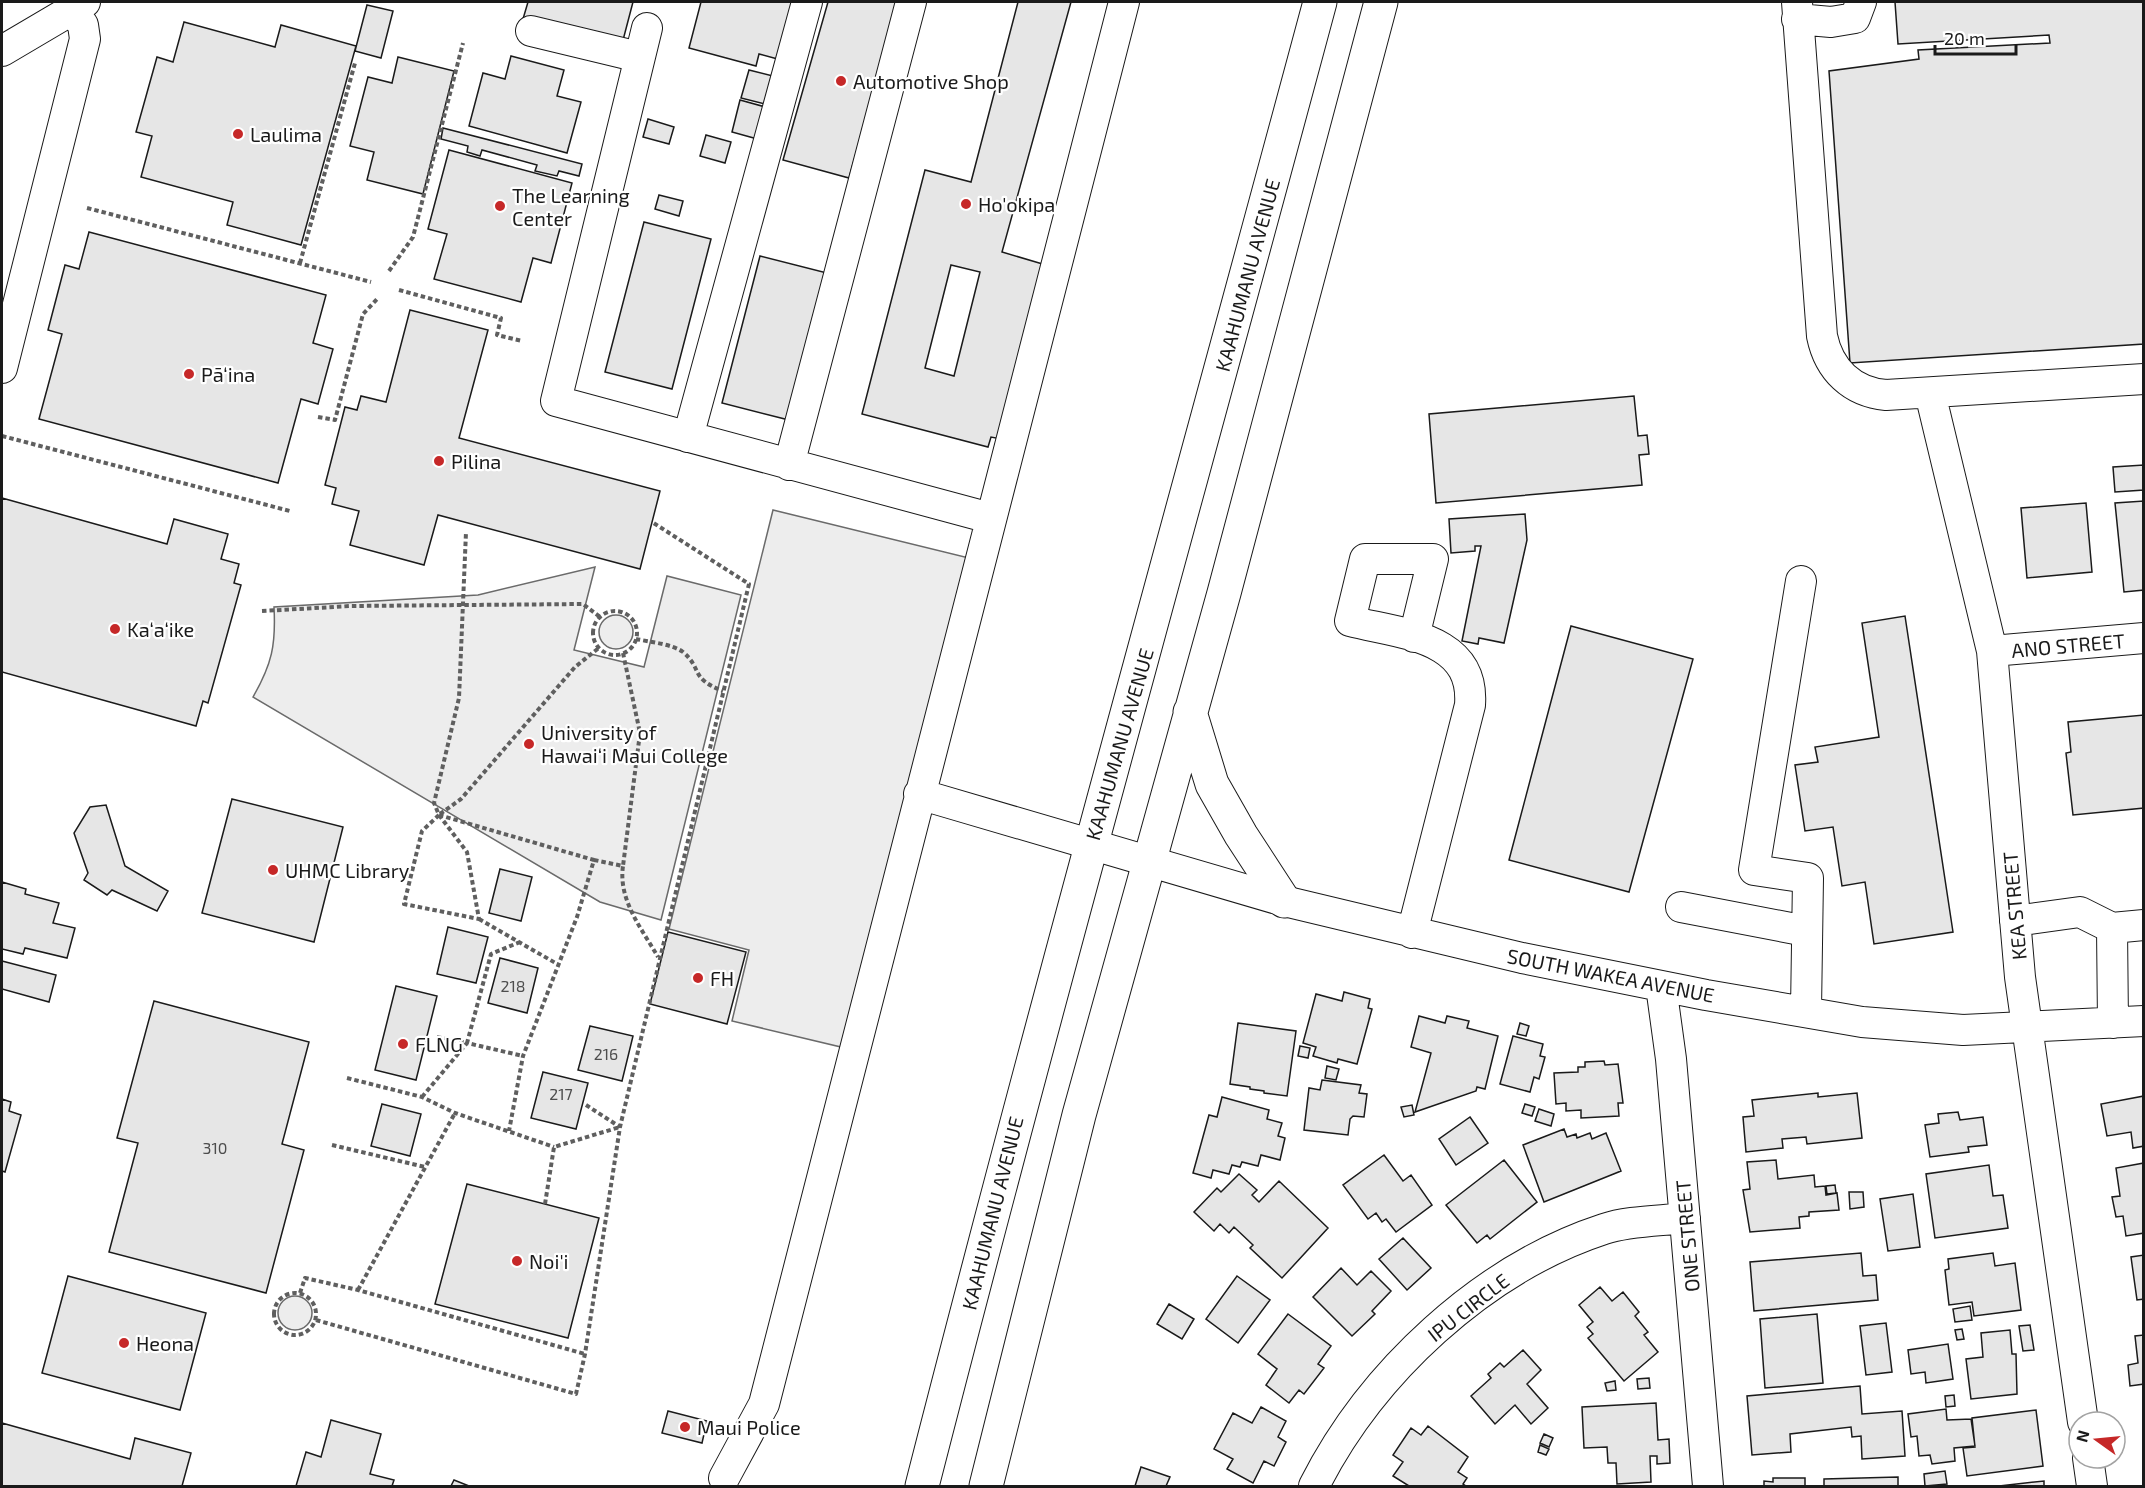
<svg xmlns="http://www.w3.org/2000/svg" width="2145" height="1488" font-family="'Exo 2',sans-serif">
  <rect width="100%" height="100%" fill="#fff"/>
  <path fill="#ededed" stroke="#6a6a6a" stroke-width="1.5" d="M773 510 969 558 841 1047 732 1021 749 950 669 929Z
    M595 567 574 650 644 667 667 576 741 595 661 920 600 902 253 697C272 664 276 645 274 607L478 595Z
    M599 632a17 17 0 1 1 34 0a17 17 0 1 1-34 0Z
    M278 1313a17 17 0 1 1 34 0a17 17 0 1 1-34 0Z"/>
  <path fill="#e6e6e6" stroke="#1a1a1a" stroke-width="1.5" fill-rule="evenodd" d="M528 2H633L622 44 523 19Z
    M701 2H801L785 61 759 54 756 66 689 48Z
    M828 2H899L849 178 783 160Z
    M1018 2H1071L1002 252 1046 265 1001 439 991 437 988 447 862 414 925 170 971 182ZM951 265 980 272 954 376 925 368Z
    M1895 2H2144V344L1850 363 1829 71 1919 59 1918 50 2050 43 2049 35 1898 44Z
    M367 5 393 11 381 58 355 51Z
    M184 22 275 47 281 25 356 46 301 245 227 225 233 202 141 177 152 136 136 132 157 57 173 62Z
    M511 56 564 70 557 96 581 102 567 153 469 126 483 73 505 79Z
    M398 57 454 71 423 194 367 180 374 152 350 146 368 77 392 83Z
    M749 70 773 76 765 104 741 98Z
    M740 100 769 108 761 140 732 132Z
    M648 119 674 127 669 144 643 137Z
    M443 128 582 164 579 176 559 171 557 176 535 171 537 165 482 150 480 156 467 152 468 146 441 139Z
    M706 135 731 142 725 163 700 156Z
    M449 150 572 183 551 263 533 258 521 302 434 279 447 234 428 229Z
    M659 195 683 201 679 216 655 209Z
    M644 222 711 239 672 389 605 372Z
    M89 232 326 295 313 343 333 349 318 404 301 399 278 483 39 419 62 334 48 330 65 265 79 269Z
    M760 256 827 273 789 420 722 403Z
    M410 310 488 330 459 438 660 491 640 569 438 515 424 565 350 545 359 511 332 504 336 488 325 485 345 407 357 410 361 396 386 402Z
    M1634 396 1638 436 1647 435 1649 454 1639 455 1642 485 1436 503 1429 414Z
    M2144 465V490L2115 492 2113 467Z
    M2 498 167 544 174 519 228 534 221 559 239 564 234 583 241 585 208 703 203 701 196 726 2 672Z
    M2144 501V590L2124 592 2115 503Z
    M2086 503 2092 572 2027 578 2021 508Z
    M1525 514 1527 540 1504 643 1479 638 1478 644 1462 641 1481 546H1475V551L1451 553 1449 519Z
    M1905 616 1953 932 1874 944 1865 882 1842 886 1833 827 1805 831 1795 765 1818 762 1815 747 1879 737 1862 623Z
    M1571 626 1693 659 1629 892 1509 860Z
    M2144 715V808L2073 815 2066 753 2071 752 2068 722Z
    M232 799 343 827 314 942 202 913Z
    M106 805 125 866 168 891 157 911 112 890 107 895 84 880 88 873 74 833 90 807Z
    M500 869 532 877 521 921 489 913Z
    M2 882 26 889 25 894 59 903 53 923 75 928 67 958 25 948 23 954 2 949Z
    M448 927 488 937 476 983 437 974Z
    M668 932 746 952 727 1024 650 1004Z
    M500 958 538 968 527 1013 488 1003Z
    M2 961 56 975 49 1002 2 989Z
    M396 986 437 996 416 1080 375 1070Z
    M1344 992 1370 999 1368 1008 1372 1009 1357 1064 1338 1059 1337 1063 1313 1056 1316 1047 1303 1043 1316 994 1342 1001Z
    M154 1001 309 1042 282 1144 304 1150 266 1293 109 1252 138 1143 117 1138Z
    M1419 1016 1445 1023 1447 1016 1469 1021 1467 1028 1498 1036 1485 1089 1477 1087 1476 1091 1415 1112 1431 1053 1411 1047Z
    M1238 1023 1296 1031 1287 1096 1264 1093V1091L1250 1089V1087L1230 1084Z
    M1520 1023 1529 1026 1526 1036 1517 1034Z
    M590 1026 633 1036 622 1081 578 1070Z
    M1513 1036 1543 1044 1540 1056 1545 1057 1539 1079 1534 1077 1530 1092 1500 1084Z
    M1300 1046 1310 1048 1308 1058 1298 1056Z
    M1604 1061 1605 1065 1618 1064 1623 1103H1618L1619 1116 1581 1118V1110L1566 1111V1103L1556 1104 1554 1073 1578 1072V1067H1585V1062Z
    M1327 1066 1339 1069 1336 1080 1325 1078Z
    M543 1072 588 1083 576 1129 531 1118Z
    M1322 1080 1361 1085 1359 1093 1367 1094 1364 1117 1353 1116 1350 1119 1348 1135 1304 1130 1309 1088 1320 1090Z
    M1818 1093V1097L1857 1093 1862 1138 1807 1144 1806 1137 1782 1139 1783 1148 1746 1152 1743 1117 1754 1116 1752 1100Z
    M2144 1096V1146L2133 1148 2131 1132 2107 1136 2101 1104Z
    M1222 1097 1269 1110 1267 1119 1282 1123 1278 1136 1285 1138 1280 1160 1261 1155 1258 1166 1242 1162 1240 1167 1232 1165 1229 1174 1213 1170 1211 1178 1193 1173 1209 1115 1217 1117Z
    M2 1099 11 1102 9 1111 21 1115 5 1172 2 1171Z
    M382 1104 421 1114 410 1156 371 1146Z
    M1525 1104 1535 1107 1532 1116 1522 1113Z
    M1412 1105 1414 1115 1404 1117 1401 1107Z
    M1539 1109 1554 1114 1551 1126 1535 1121Z
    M1958 1112 1960 1120 1983 1117 1987 1145 1968 1147 1969 1152 1930 1157 1925 1125 1939 1123 1938 1114Z
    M1470 1117 1488 1143 1456 1165 1439 1139Z
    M1564 1129 1567 1137 1576 1134 1577 1138 1590 1133 1592 1139 1606 1133 1621 1171 1544 1202 1523 1145Z
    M1384 1155 1403 1181 1411 1175 1432 1205 1396 1232 1386 1219 1382 1222 1376 1213 1368 1219 1343 1185Z
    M1504 1160 1537 1202 1490 1239 1487 1235 1477 1243 1446 1205Z
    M1776 1160 1778 1179 1814 1175 1815 1187 1825 1186 1826 1195 1837 1193 1839 1210 1809 1212V1216L1799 1217 1800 1228 1750 1232 1743 1190 1750 1189 1747 1162Z
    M2144 1163V1233L2126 1236 2123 1216 2116 1217 2112 1197 2120 1196 2116 1168Z
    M1989 1165 1993 1196 2003 1195 2008 1228 1935 1238 1926 1174Z
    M1239 1174 1257 1190 1252 1195 1259 1202 1279 1181 1328 1228 1282 1278 1250 1248 1253 1245 1234 1227 1229 1233 1220 1224 1214 1231 1194 1212 1217 1188 1221 1192Z
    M467 1184 599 1218 568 1338 435 1304Z
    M1835 1185 1836 1193 1827 1194 1826 1186Z
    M1849 1192H1863L1864 1207 1850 1209Z
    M1913 1194 1920 1247 1888 1251 1880 1199Z
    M1403 1238 1431 1268 1407 1290 1379 1259Z
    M1861 1253 1863 1276 1876 1275 1878 1300 1754 1311 1750 1262Z
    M1993 1253 1995 1266 2015 1263 2021 1310 1974 1316 1972 1302 1949 1305 1945 1270 1949 1269 1948 1259Z
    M2144 1255V1299L2137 1300 2131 1257Z
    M1341 1268 1357 1285 1371 1271 1391 1291 1372 1311 1375 1314 1352 1336 1313 1297Z
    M68 1276 206 1313 180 1410 42 1373Z
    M1237 1276 1270 1300 1238 1343 1206 1319Z
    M1600 1287 1612 1301 1623 1292 1639 1312 1635 1316 1648 1332 1644 1335 1658 1352 1624 1381 1588 1338 1593 1334 1587 1327 1593 1322 1579 1305Z
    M1169 1304 1194 1319 1182 1339 1157 1324Z
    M1970 1306 1972 1320 1955 1322 1953 1309Z
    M1288 1314 1331 1346 1318 1364 1324 1368 1304 1394 1299 1390 1289 1403 1266 1385 1277 1369 1258 1354Z
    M1817 1314 1823 1383 1765 1388 1760 1319Z
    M1886 1323 1892 1372 1866 1375 1860 1326Z
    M2030 1325 2034 1350 2023 1351 2019 1326Z
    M1962 1329 1964 1339 1957 1340 1955 1330Z
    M2010 1330 2012 1354H2016L2017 1394 1971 1399 1966 1359 1983 1357 1981 1333Z
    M2144 1335V1384L2130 1386 2128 1365 2138 1363 2135 1336Z
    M1948 1344 1953 1379 1926 1383 1925 1372 1911 1374 1908 1350Z
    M1523 1350 1541 1370 1527 1384 1548 1408 1531 1424 1515 1405 1495 1424 1471 1396 1491 1378 1488 1374 1500 1363 1504 1367Z
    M1649 1378 1650 1388 1638 1389 1637 1379Z
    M1615 1381 1616 1390 1607 1391 1605 1383Z
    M1860 1386 1862 1414 1902 1411 1905 1456 1862 1459 1861 1436 1852 1437 1851 1427 1790 1434 1791 1452 1752 1455 1747 1396Z
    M1954 1395 1955 1406 1946 1407 1945 1396Z
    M1656 1403 1658 1440 1669 1439 1670 1463 1657 1464V1456H1650L1651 1482 1617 1484 1616 1463H1608L1607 1447 1584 1448 1582 1407Z
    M1261 1407 1286 1421 1278 1437 1286 1442 1274 1466 1264 1461 1253 1483 1227 1469 1233 1459 1214 1449 1233 1413 1252 1423Z
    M1946 1409 1947 1420 1971 1419 1975 1446 1954 1448 1955 1461 1932 1464 1930 1455 1919 1456 1917 1436 1911 1437 1908 1414Z
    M2036 1410 2043 1466 1967 1476 1963 1448 1975 1447 1972 1418Z
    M668 1411 707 1421 702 1443 662 1433Z
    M331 1420 381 1434 370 1474 394 1480 392 1486H296L306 1452 321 1457Z
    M2 1423 130 1459 135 1438 191 1453 182 1486H2Z
    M1428 1426 1468 1457 1458 1472 1467 1478 1463 1484 1466 1486H1409L1393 1476 1403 1462 1393 1455 1411 1428 1421 1435Z
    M1544 1434 1553 1438 1549 1447 1540 1443Z
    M1540 1445 1549 1449 1546 1455 1538 1452Z
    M1141 1467 1170 1477 1166 1486H1135Z
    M1945 1471 1947 1484 1925 1486 1924 1474Z
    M1898 1477V1486H1824V1479Z
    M1773 1478H1805V1486H1764V1481L1773 1482Z
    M454 1480 469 1486H451Z
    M2044 1481V1486H1999Z"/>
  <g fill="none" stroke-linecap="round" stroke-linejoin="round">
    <defs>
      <path id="minor" d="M1797 2 1822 336C1829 370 1852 392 1886 395L2144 379
        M1797 19 1831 22 1855 18 1861 2
        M647 28 556 401 990 518
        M531 31 639 57
        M2 51 85 2
        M2 368 85 39 83 25 73 11
        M1930 393 1992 651 2020 977 2083 1422
        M688 437 807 2
        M789 465 911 2
        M1801 581 1754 870 1808 878 1806 1010
        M1992 651 2144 638
        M919 794 1284 901 1522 958 1706 995 1862 1022 1963 1030 2144 1021
        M1681 907 1806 931
        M2015 921 2080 912 2112 928 2144 925
        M2112 928 2113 1023
        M1412 933 1470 705C1475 636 1400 634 1350 621L1365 559H1433L1414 637
        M1661 986 1671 1059 1708 1486
        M2088 1458 2092 1486
        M724 1478 764 1404 1124 2
        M1314 1486C1371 1373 1482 1269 1604 1229 1628 1221 1659 1221 1685 1218"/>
      <path id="major" d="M1190 712 1212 784 1241 835 1284 901
        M922 1486C1049 990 1187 497 1320 2
        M986 1486 1079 1115 1224 593 1381 2"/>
    </defs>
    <use href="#minor" stroke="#1a1a1a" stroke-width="32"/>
    <use href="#major" stroke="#1a1a1a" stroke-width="35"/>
    <path stroke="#5f5f5f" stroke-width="4" stroke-dasharray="4.5 3" stroke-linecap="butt" d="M87 208 371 282
      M300 263 355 63
      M389 271 413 237 463 43
      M399 290 501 318 497 335 522 341
      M318 417 335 420 363 314 378 298
      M2 436 290 511
      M262 611 351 606 583 604 600 617
      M593 633a22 22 0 1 1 44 0a22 22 0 1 1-44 0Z
      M636 639C650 642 672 644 683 652 703 669 689 678 723 691
      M623 653 640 733 623 866
      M440 814 461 799 575 667 600 647
      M439 815 467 852 479 919 404 904 422 831 439 815 434 803 459 698 466 532
      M439 815 594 860 577 917 523 1056 509 1131
      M594 860 623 866C618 900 642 929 658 957
      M479 919 559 965
      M437 1037 467 1043 491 954 520 942
      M347 1078 422 1097 455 1113 554 1147
      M422 1097 467 1043 523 1056
      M586 1105 620 1127
      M332 1145 425 1167
      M545 1204 554 1147 620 1127
      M358 1290 455 1113
      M274 1314a21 21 0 1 1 42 0a21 21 0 1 1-42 0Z
      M300 1293 305 1278 358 1290 585 1354
      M316 1320 576 1394 585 1354 620 1127 749 584 652 522"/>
    <use href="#minor" stroke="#fff" stroke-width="30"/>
    <use href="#major" stroke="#fff" stroke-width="33"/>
  </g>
  <g fill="#c62828" stroke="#fff" stroke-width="2">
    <circle cx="841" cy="81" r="6"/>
    <circle cx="238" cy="134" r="6"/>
    <circle cx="966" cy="204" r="6"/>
    <circle cx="500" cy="206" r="6"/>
    <circle cx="189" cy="374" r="6"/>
    <circle cx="439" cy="461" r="6"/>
    <circle cx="115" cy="629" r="6"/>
    <circle cx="529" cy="744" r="6"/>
    <circle cx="273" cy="870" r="6"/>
    <circle cx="698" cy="978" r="6"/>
    <circle cx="403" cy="1044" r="6"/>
    <circle cx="517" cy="1261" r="6"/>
    <circle cx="124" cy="1343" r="6"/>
    <circle cx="685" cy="1427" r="6"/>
  </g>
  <g text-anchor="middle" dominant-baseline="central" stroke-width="4.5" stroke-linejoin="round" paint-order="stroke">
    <g font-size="16" fill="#4d4d4d">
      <text x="513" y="985">218</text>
      <text x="606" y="1053">216</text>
      <text x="561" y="1093">217</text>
      <text x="215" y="1147">310</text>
    </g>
    <g font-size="20" fill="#1a1a1a" stroke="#fff" text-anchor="start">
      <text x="853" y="81">Automotive Shop</text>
      <text x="250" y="134">Laulima</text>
      <text x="512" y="195">The Learning<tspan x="512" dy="23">Center</tspan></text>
      <text x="978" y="204">Ho'okipa</text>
      <text x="201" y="374">Pā‘ina</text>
      <text x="451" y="461">Pilina</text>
      <text x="127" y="629">Ka‘a‘ike</text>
      <text x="541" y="732">University of<tspan x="541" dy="23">Hawai‘i Maui College</tspan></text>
      <text x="285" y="870">UHMC Library</text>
      <text x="710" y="978">FH</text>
      <text x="415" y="1044">FLNG</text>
      <text x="529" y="1261">Noi'i</text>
      <text x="136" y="1343">Heona</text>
      <text x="697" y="1427">Maui Police</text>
    </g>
    <g font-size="20" fill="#1a1a1a" stroke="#fff">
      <text transform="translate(1247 275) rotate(-75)">KAAHUMANU AVENUE</text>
      <text transform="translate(2068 645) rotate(-5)">ANO STREET</text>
      <text transform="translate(1119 744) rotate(-74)">KAAHUMANU AVENUE</text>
      <text transform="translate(2014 906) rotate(-95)">KEA STREET</text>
      <text transform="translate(1611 975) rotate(11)">SOUTH WAKEA AVENUE</text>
      <text transform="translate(992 1213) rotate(-76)">KAAHUMANU AVENUE</text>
      <text transform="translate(1687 1236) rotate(-95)">ONE STREET</text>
      <text transform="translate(1468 1307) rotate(-38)">IPU CIRCLE</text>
    </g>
  </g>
  <rect width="2145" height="1488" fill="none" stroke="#1a1a1a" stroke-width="6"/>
  <g transform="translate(2097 1440) rotate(285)"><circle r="28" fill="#ffffff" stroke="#a3a3a3" stroke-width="1.5"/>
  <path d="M0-4.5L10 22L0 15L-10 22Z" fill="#c62828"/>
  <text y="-9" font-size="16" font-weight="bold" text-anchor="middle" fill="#1a1a1a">N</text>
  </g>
  <path d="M1935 45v9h81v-9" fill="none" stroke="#1a1a1a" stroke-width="3"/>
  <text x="1944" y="45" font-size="18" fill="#1a1a1a" stroke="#ffffff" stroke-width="4.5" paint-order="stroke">20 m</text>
</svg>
